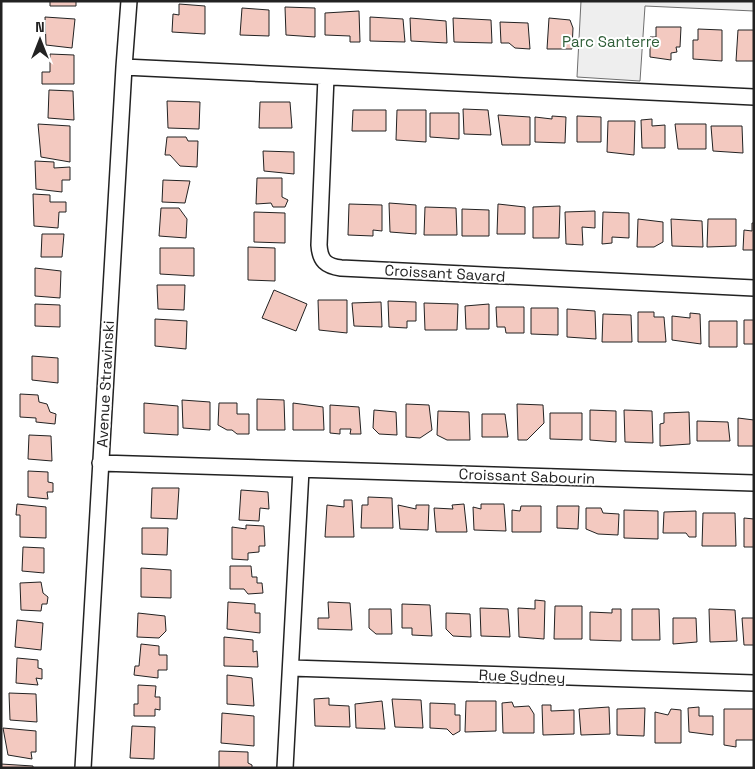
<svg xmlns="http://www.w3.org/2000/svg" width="755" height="769" font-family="'Space Grotesk',sans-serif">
  <rect width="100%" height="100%" fill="#fff"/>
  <path fill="#eee" stroke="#6f6f6f" d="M581 1H754V11L645 6 640 81 577 77Z"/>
  <path fill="#f3c9c0" stroke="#222" d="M50 1H76V6H50Z
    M179 4 205 6V34L172 32 173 14 179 15Z
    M285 7 315 8V37L286 35Z
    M242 8 269 10V36L240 35Z
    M359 11 360 42H350V36L325 35V13Z
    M45 17 75 19 72 48 46 45Z
    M370 17 403 19 405 42 370 41Z
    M410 18 446 21 447 43 411 41Z
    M453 18 491 20 492 43 454 42Z
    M549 18 570 20 573 28 572 49H547Z
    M500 22 528 23 530 49 515 48 509 43H501Z
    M656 27H681L680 47H676L677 52 671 53V60L650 57V37H656Z
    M698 29 722 30V61L693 59V40H698Z
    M738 30H754V61H736Z
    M50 54 74 55V84H42V72H50Z
    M49 90 73 91 74 120 48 118Z
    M167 101 200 102 199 129 168 128Z
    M260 102H290L292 128H259Z
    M463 109 488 110 491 135 464 134Z
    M353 110H386V131H352Z
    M397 110H426V142L396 140Z
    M430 113H459V139L430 137Z
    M498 115 530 117V145H502Z
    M552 116 566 117 565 143 535 142V117L552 119Z
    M577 116 601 117V142H577Z
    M652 119V126L665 125V148H642L641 120Z
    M608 121H635L634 155 607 152Z
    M38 124 70 126V162L41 157Z
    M675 124H706V149H678Z
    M711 126H742L743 153 713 151Z
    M167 137H186L188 141H198L197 167 180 166 170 155H165Z
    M263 151 294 152V174L264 171Z
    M35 161 54 162V168L70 167V180H62V192L36 189Z
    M257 178H282V197L288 200 285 207H273L271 203 256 204Z
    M163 180 190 181 185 203 162 202Z
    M33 194 50 195V202H66V212H59L58 228 34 226Z
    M389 203 416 205V234L390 232Z
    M349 204 382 205V231L373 230V236L348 235Z
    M498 204 525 207V234H497Z
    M560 206 559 238H533V207Z
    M425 207 456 208 457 235H424Z
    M161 208H179L187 219 186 238 159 236Z
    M462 209 489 210V236H462Z
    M595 211V228L582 227 583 245 566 244 565 212Z
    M254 212 285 213V243L254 242Z
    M603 212 629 213V238L612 237V243L602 244Z
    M638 219 663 222V242L654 247H637Z
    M671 219 702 221 703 247 672 246Z
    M708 219H736V246L707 247Z
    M752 223H754V250H743L744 230 752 231Z
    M42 234H64L62 257H41Z
    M248 247 275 248V281L248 280Z
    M160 248H194V276L160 274Z
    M35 268 61 271 60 298 35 296Z
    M157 285H185L184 310 158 309Z
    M274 290 307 304 296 331 262 318Z
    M318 300H347V333L319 330Z
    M388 301 416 302V321H407V328L389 327Z
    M381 302 382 327 354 326 352 303Z
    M424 303 458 304 457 330H425Z
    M35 304 60 305V327L35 326Z
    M489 304V329H466L465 306Z
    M496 307H524V333H506L505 327H497Z
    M531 308H558V335L531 334Z
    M567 309 595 311 596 339 567 337Z
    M638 312H654V317H664L666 342H638Z
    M690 313 700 314 701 344 672 340V316L690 318Z
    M603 314 631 315 632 342H602Z
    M155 319 187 321 186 349 155 346Z
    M744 320H754V344H744Z
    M709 321H737V347H709Z
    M32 356 58 358V383L32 380Z
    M20 394 38 395 39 402 47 404 50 412 56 414 55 424 36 422V418L20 417Z
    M257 399 284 400 285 430H257Z
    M182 400 210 402V430L183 428Z
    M144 403 178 406V435L144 433Z
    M219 403H237V414H249V434H237L232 430H227L218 425Z
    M293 403 323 407 324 430H293Z
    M406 404 429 405 432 430 420 438 406 437Z
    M517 404 543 405 544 423 527 440H518Z
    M330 405 359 407 361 434H350L351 429H340V434L330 433Z
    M374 410 396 412 397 435 379 434 373 428Z
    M590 410 616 411V442L590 440Z
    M624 410 652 411 653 443 625 442Z
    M438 411 469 412 470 440H447L437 435Z
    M689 412 690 444 660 446V424L664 423V413Z
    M550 413H582V440L550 439Z
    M482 414H505L508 437H482Z
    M738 418 754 420V446H738Z
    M697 421 728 422 730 441H697Z
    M29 435 51 436 52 461 28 459Z
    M28 471 48 472V482L53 483V492H47L48 499 28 497Z
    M152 488H179L177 519 151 518Z
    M241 490 268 492 269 509 260 508 259 521 239 520Z
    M368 497 392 498 393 528H361L362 505H368Z
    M344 500H352L354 537H325L327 505 344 507Z
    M17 504 46 507V538L20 537V515H16Z
    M464 504 467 532H436L434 508 453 509 452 505Z
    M481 504H504L506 531 474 530 473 507 481 509Z
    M398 505 416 509V505H429L428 530 400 529Z
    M521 506H541V532H512V510L520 511Z
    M557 506H579L578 529 557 528Z
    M586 508H601L603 513 619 514 618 535 598 534 586 529Z
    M624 510 658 511V539L624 538Z
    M696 511V537H689L686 533H663L664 512Z
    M703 513H735L736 546H702Z
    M744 518 754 519V547H744Z
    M246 525 264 526 265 546H259V552L248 553V560L232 559V527L246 529Z
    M142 528H168L167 555 142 554Z
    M23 547 44 548V573L22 571Z
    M230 566H251L252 577H257V583H262L263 593 248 594 244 589H230Z
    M141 568 171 570V598L141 597Z
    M41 582 43 593 48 597 47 604H42L41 611 21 610 20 583Z
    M535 600 545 601 544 639 519 637 518 608 535 609Z
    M228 602 255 604V613H260V633L227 629Z
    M328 602 350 603 352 630 318 629V618H329Z
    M402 604 430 605 432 636 412 635V628H402Z
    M555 606H582V639H554Z
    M480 608 508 609 510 637 481 636Z
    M369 609H391L392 634H376L369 628Z
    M612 609H621V641L590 640V612L612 613Z
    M632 609H659L660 640H632Z
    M709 609 735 610 737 641 710 642Z
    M138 613 165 616 166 631 159 638 137 637Z
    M446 613 470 614 471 637 453 636 446 629Z
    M673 618H696L697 642 673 644Z
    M742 618H754V645H744Z
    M17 620 43 623 41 650 15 647Z
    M224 637 253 640V652L257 651 258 667 224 666Z
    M141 644 159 646V655H167V670H158V678L134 675 135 666H139Z
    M17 658 38 660V668L42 669V679L36 678 38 685 16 683Z
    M227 675 252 678 254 706 227 704Z
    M138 685 156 686 155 697H160V710L155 709V716H134V704H138Z
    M9 693 36 694 37 722 10 720Z
    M329 698V705L349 706 350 727 315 726 314 699Z
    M392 699 421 700 423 728 395 727Z
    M382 701 385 729 356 728 355 704Z
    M466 701H496V731L465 732Z
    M512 702 514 707 529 706 534 714V733H503L502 703Z
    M430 703 455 704V715H460V731L453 735 447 729 430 728Z
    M542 705H551V711L574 710V734L543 735Z
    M609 707 610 734 581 735 579 709Z
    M699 707V716H713V735L689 732 688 708Z
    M645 708 644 736 617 735V709Z
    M671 709 681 710V743H655V712L668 715Z
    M724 709H754V740H736V747L724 745Z
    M222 713 254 716V746L221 743Z
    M132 726 155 727 154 759 130 758Z
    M3 728 36 731V752H31L32 759 8 755Z
    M219 751 248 752V763L252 765V768H219Z
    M1 764 33 766V768H1Z"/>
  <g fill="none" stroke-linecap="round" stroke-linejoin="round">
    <defs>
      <path id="minor" d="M124 67 754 97
        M326 77 319 245C320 261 326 266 341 268L754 288
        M100 463 754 483
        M291 668 754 683
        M83 768 124 67 129 1
        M285 768 301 470"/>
    </defs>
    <use href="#minor" stroke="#222" stroke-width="18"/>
    <use href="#minor" stroke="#fff" stroke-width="15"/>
  </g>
  <g text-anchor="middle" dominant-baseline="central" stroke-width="4" stroke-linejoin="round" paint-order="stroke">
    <g font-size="15" fill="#2f5e38" stroke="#fff">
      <text x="611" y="41">Parc Santerre</text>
    </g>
    <g font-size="15" fill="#222" stroke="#fff">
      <text transform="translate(445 273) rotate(3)">Croissant Savard</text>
      <text transform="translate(105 384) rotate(-87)">Avenue Stravinski</text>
      <text transform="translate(527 476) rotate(2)">Croissant Sabourin</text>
      <text transform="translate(522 676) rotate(2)">Rue Sydney</text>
    </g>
  </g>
  <rect width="755" height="769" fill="none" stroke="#222222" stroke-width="5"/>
  <g transform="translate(40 40)" stroke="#ffffff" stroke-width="4" paint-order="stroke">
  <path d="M0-4L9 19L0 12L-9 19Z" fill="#222222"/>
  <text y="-8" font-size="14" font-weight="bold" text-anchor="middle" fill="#222222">N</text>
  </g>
</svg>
